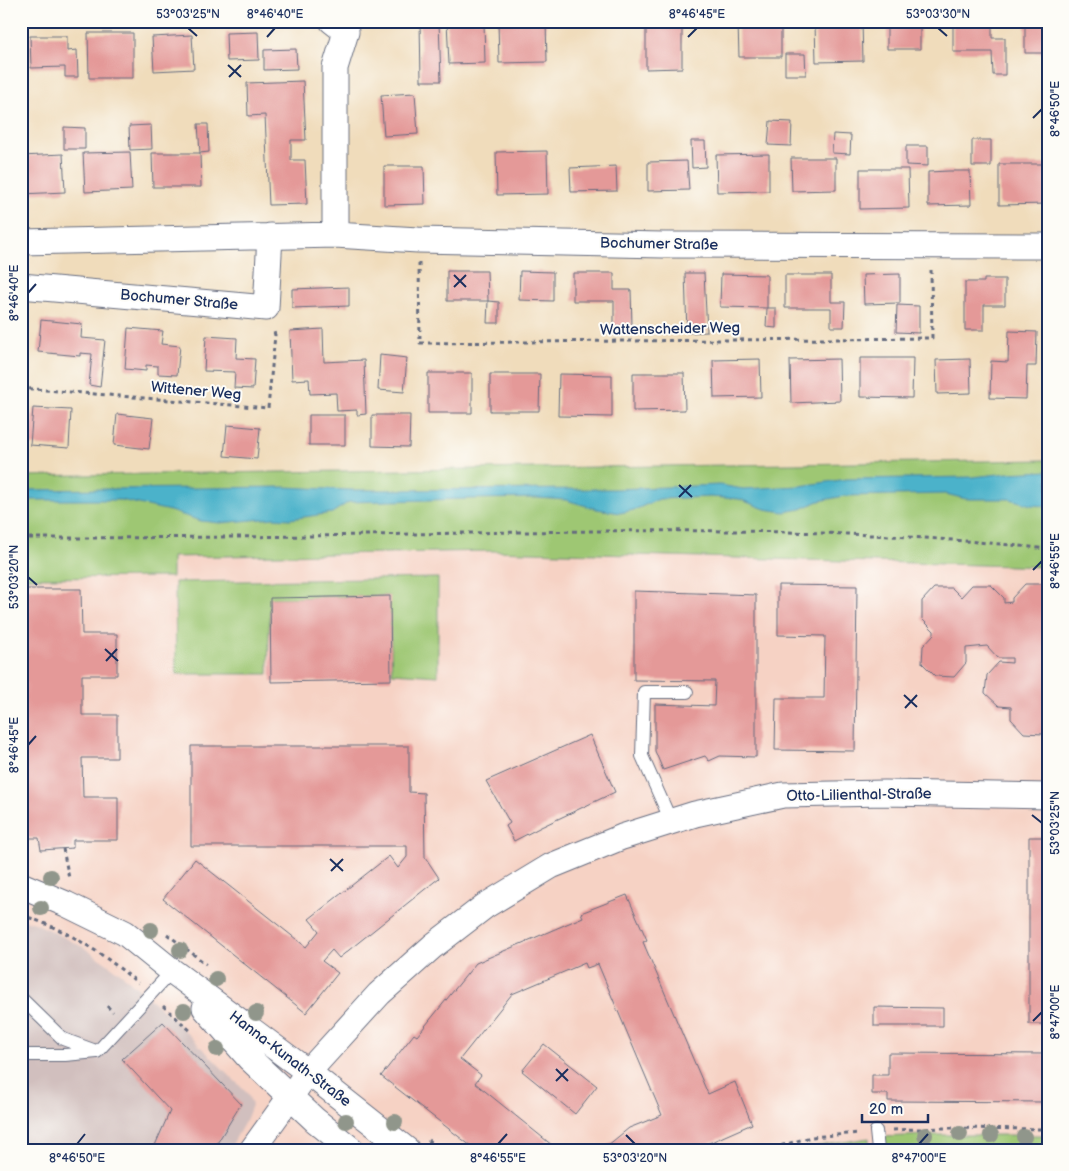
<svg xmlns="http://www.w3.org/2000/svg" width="1069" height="1171" font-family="'Balsamiq Sans',sans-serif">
  <rect width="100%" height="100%" fill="#fdfcf7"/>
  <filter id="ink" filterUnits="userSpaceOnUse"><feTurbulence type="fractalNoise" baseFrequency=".02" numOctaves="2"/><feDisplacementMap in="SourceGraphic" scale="10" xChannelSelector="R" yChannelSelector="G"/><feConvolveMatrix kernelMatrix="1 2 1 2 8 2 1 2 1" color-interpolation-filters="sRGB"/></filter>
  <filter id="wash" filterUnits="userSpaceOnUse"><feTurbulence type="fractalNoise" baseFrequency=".0096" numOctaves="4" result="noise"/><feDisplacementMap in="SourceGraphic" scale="20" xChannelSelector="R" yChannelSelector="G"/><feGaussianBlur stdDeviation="1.12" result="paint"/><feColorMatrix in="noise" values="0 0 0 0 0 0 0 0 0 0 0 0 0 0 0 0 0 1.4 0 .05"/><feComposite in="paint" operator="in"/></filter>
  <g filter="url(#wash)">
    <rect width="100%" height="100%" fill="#f0dcbb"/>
    <path fill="#f6d2c4" d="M493 551 1048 567V1150H21V578L172 577 171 557Z"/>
    <path fill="#d1bfbe" d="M21 919 35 923 83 947 119 972 173 1019 248 1094 252 1105 247 1118 229 1150H21Z"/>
    <path fill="#9ec773" stroke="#5c7b68" d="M1048 460V567L493 551 172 557V577L21 578V476Z
      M438 578V676L392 673 389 596 270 598 268 674H176L175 582Z
      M926 1135H1048V1148L966 1147V1150H887L886 1146H883L882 1137Z
      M869 1138V1146L866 1147V1150H792Z"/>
    <path fill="#4cb2ca" stroke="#347094" d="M1048 471V508L1045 506 1031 505 1010 499H966L946 494 844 496 819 501 801 509 784 512 765 509 739 499 710 497 659 499 634 510 620 513 597 509 566 500 537 498 467 499 349 502 332 513 290 519 274 518 220 523 201 521 170 511 121 500H21V490L285 487 350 490 615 489 720 485 743 489 800 486 847 479 973 477 1008 473Z"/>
    <g id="blocks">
      <path fill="#e49998" d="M420 21H439L441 81H421Z
        M447 21H484L485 63 449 64Z
        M498 21H546L547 62 499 63Z
        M646 21H682V68L646 69Z
        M953 21H992V38H1005V75H993L992 52H953Z
        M1025 21H1048V53H1025Z
        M862 22 863 61 816 62 815 23Z
        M738 23H781V57H739Z
        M887 23H920V49H887Z
        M258 32 259 60 227 61 226 33Z
        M88 33H133V78H89Z
        M192 35 194 69 154 71 152 37Z
        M30 36H67V51L77 50 78 77H65V67L31 68Z
        M296 49 297 69 264 70V50Z
        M785 54H805L806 75H785Z
        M303 81 306 140H291V160H305L307 204 269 205 265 115 248 116 247 83Z
        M415 93 418 134 384 136 381 95Z
        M770 121 792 122 791 146 768 145Z
        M198 124H208L209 152 200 153 201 187H153L152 153H200Z
        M151 125 152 149 130 150 129 126Z
        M64 127 85 128V149H64Z
        M833 134 851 135 850 154 832 153Z
        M972 140H991V166H972Z
        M691 141H705L706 167 692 168Z
        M906 146H928V166L906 165Z
        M547 151 548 194 497 195 496 152Z
        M130 152 132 190 85 192 83 153Z
        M63 154 65 192 21 194V156Z
        M769 154V191L717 192 716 155Z
        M791 158H836V190L792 191Z
        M687 161 689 190 648 191V162Z
        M999 164H1047V204L999 205Z
        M384 166H424L425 204 384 205Z
        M616 166 617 191 571 192 570 168Z
        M860 169H908L909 208 860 209Z
        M949 171H970L971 205 928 206V172Z
        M447 271H487L488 301 499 302V323H487L488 301H447Z
        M520 271 553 272V301L519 300Z
        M573 273H614V290H631L632 326H614V301H573Z
        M685 273H704L707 332 687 333Z
        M721 274 767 275V308L720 307Z
        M900 274V303L864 304 863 275Z
        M785 275H831V302H845L844 327H831V308H785Z
        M984 279H1005V305H984V330H965V282H984Z
        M349 287V306L292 308V289Z
        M897 305 919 306V333L896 332Z
        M767 308H776V328L766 327Z
        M41 320 82 324 81 338 105 340 100 387 89 385 92 354 80 353V356L38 352Z
        M128 328 163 331 161 344 180 346 177 375 158 374V366L146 365V371L125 369Z
        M323 329 324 362 364 360 366 414 357 415V410L337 411 336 393 310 394 309 379 292 380 290 331Z
        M1009 331 1037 332 1036 366H1027L1026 399 990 398 991 361 1008 362Z
        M206 336 237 338 236 358 255 359 253 389 234 388 235 372 204 371Z
        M380 355 407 358 404 392 378 390Z
        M860 358H913L912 398 860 397Z
        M760 359 761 397 714 398 713 360Z
        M839 359 840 401 791 403 790 360Z
        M970 359 971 393 937 394 936 360Z
        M428 373H472V413H428Z
        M633 373H684L685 410 633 411Z
        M490 374H540L539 411H490Z
        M559 374 612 375V417L558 416Z
        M33 408 71 410 69 448 30 445Z
        M117 414 153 418 149 449 114 445Z
        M309 415H345V445H309Z
        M372 415H410L409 447 372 446Z
        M227 425 260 428 257 459 224 456Z
        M1025 584H1044L1048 587V729L1043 734 1024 733 1011 719V707L999 706 985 693 987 675 999 662 1012 663V658H998L987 646 966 648V663L954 677 935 676 922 663 923 646 934 634V631L922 619V601L934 588H952L961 597 972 585H991L1004 598V603L1012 602V598Z
        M778 585 857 586 855 751 775 750 776 698H824L825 636 778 635Z
        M21 589H81L82 634H117V675H82V715H117V758H82L83 797H118V840H73V848L41 850 39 838H21Z
        M634 591 756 595V757L720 756 709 761 705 756 663 770 655 751V704L714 706 715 681 634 680Z
        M390 596 391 680 271 682 270 598Z
        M590 735 615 792 541 827 514 841 506 826 510 823 486 781Z
        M191 746H409V792L424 793 425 857 439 878 339 958 332 950 322 961 338 973 306 1013 163 899 195 859 306 947 319 931 309 919 389 856 398 868 407 857V846H191Z
        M1029 837H1048V1024H1029Z
        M627 895 647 940 643 942 708 1094 735 1082 752 1124 693 1150H602L629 1128 662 1115 598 964 587 968 585 963 512 994 460 1059 481 1075 475 1083 558 1150H476L381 1076 414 1034 417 1036 476 963 583 917 581 913Z
        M874 1007 943 1008V1026H874Z
        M163 1022 241 1104 213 1150H153L170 1111 122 1059Z
        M544 1044 597 1086 575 1114 522 1071Z
        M888 1053 1048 1054V1102L888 1101V1094H872V1075H888Z"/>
    </g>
  </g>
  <g filter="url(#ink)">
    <use href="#blocks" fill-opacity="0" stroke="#666c7f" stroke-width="1"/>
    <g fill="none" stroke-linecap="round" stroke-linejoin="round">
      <defs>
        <path id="lane" d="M671 821 642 756 644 692H687
          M21 998 63 1039 93 1050
          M21 1055H65L97 1052 172 971
          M876 1131 878 1150"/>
        <path id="street" d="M332 21 346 32 335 68V235
          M21 242 335 235 418 240 663 245 1048 246
          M21 286 266 308 270 236
          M21 885 66 904 125 933 172 971 308 1072 407 1150
          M205 1008 250 1059 315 1120 352 1150
          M252 1150 308 1072 379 994 433 946 485 906 551 866 622 837 695 814 783 795 885 793 1048 796"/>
      </defs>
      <use href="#lane" stroke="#666c7f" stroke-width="14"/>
      <use href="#street" stroke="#666c7f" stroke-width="27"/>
      <path stroke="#666c7f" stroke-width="3" stroke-dasharray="4 4" stroke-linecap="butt" d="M419 263 420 343 932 338 931 269
        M21 388 268 408 275 335 273 329
        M21 538C152 538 283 537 414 534 625 530 837 525 1048 549
        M63 849 69 878
        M21 915C67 929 102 953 138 983
        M167 934 206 964
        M107 1006 113 1012
        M163 1006 192 1032
        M893 1130 943 1128 1048 1129
        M428 1140 441 1150
        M766 1150 811 1137 860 1133"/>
      <use href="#lane" stroke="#fff" stroke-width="12"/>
      <use href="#street" stroke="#fff" stroke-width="25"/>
      <path stroke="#1b2f5e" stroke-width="1" d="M915 1150 1048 1149"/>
    </g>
    <g fill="#90968b">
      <circle cx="51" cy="877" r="8"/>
      <circle cx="41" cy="908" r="8"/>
      <circle cx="151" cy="930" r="8"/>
      <circle cx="180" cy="950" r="8"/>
      <circle cx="216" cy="979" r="8"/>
      <circle cx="184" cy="1011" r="8"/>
      <circle cx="256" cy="1013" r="8"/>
      <circle cx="217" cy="1049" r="8"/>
      <circle cx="346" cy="1121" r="8"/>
      <circle cx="395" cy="1122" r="8"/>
      <circle cx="960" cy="1134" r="8"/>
      <circle cx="925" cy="1135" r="8"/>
      <circle cx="991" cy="1135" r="8"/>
      <circle cx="1024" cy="1137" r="8"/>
    </g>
  </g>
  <path fill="none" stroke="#1b2f5e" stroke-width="2" d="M188 28 197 36M938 28 947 36M267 37 275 28M688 37 697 28M228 65 241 77M229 77 241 65M1033 118 1042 109M454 275 466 287M454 287 466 275M28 293 36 284M679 485 692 497M679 497 691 485M1033 570 1042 561M28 577 37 585M105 649 118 661M106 661 117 649M904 695 917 707M905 708 917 695M28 745 36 736M1032 815 1042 823M330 859 343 871M331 871 343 859M1033 1021 1042 1012M556 1069 568 1081M556 1081 568 1069M626 1135 635 1144M77 1144 85 1134M498 1144 507 1134M919 1144 928 1134"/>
  <g text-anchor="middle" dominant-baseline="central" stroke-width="4" stroke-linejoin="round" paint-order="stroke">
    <g font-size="15" fill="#1b2f5e" stroke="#fdfcf7">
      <text transform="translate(659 244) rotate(1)">Bochumer Straße</text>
      <text transform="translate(179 300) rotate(5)">Bochumer Straße</text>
      <text transform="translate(670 329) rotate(-1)">Wattenscheider Weg</text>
      <text transform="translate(196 391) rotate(5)">Wittener Weg</text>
      <text transform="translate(859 795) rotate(-1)">Otto-Lilienthal-Straße</text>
      <text transform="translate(290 1059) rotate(37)">Hanna-Kunath-Straße</text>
    </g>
  </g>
  <rect width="1069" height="1171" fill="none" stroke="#fdfcf7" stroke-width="55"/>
  <path d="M862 1114v8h66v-8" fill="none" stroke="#1b2f5e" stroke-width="2.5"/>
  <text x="869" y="1114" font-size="15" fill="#1b2f5e" stroke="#fdfcf7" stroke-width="4" paint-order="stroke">20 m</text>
  <rect x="28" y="28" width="1014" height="1116" fill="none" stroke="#1b2f5e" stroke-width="2"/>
  <g font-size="12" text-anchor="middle" fill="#1b2f5e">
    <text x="188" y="18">53°03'25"N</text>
    <text x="275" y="18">8°46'40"E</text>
    <text x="697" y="18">8°46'45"E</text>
    <text x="938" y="18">53°03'30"N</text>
    <text transform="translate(1055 109) rotate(-90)" y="4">8°46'50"E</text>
    <text transform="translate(14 293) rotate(-90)" y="4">8°46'40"E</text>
    <text transform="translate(1055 561) rotate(-90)" y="4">8°46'55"E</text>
    <text transform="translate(14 577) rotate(-90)" y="4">53°03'20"N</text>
    <text transform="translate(14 745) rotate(-90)" y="4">8°46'45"E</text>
    <text transform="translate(1055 823) rotate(-90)" y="4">53°03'25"N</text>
    <text transform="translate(1055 1012) rotate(-90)" y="4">8°47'00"E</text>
    <text x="77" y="1162">8°46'50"E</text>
    <text x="498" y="1162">8°46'55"E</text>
    <text x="635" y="1162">53°03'20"N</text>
    <text x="919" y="1162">8°47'00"E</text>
  </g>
</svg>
